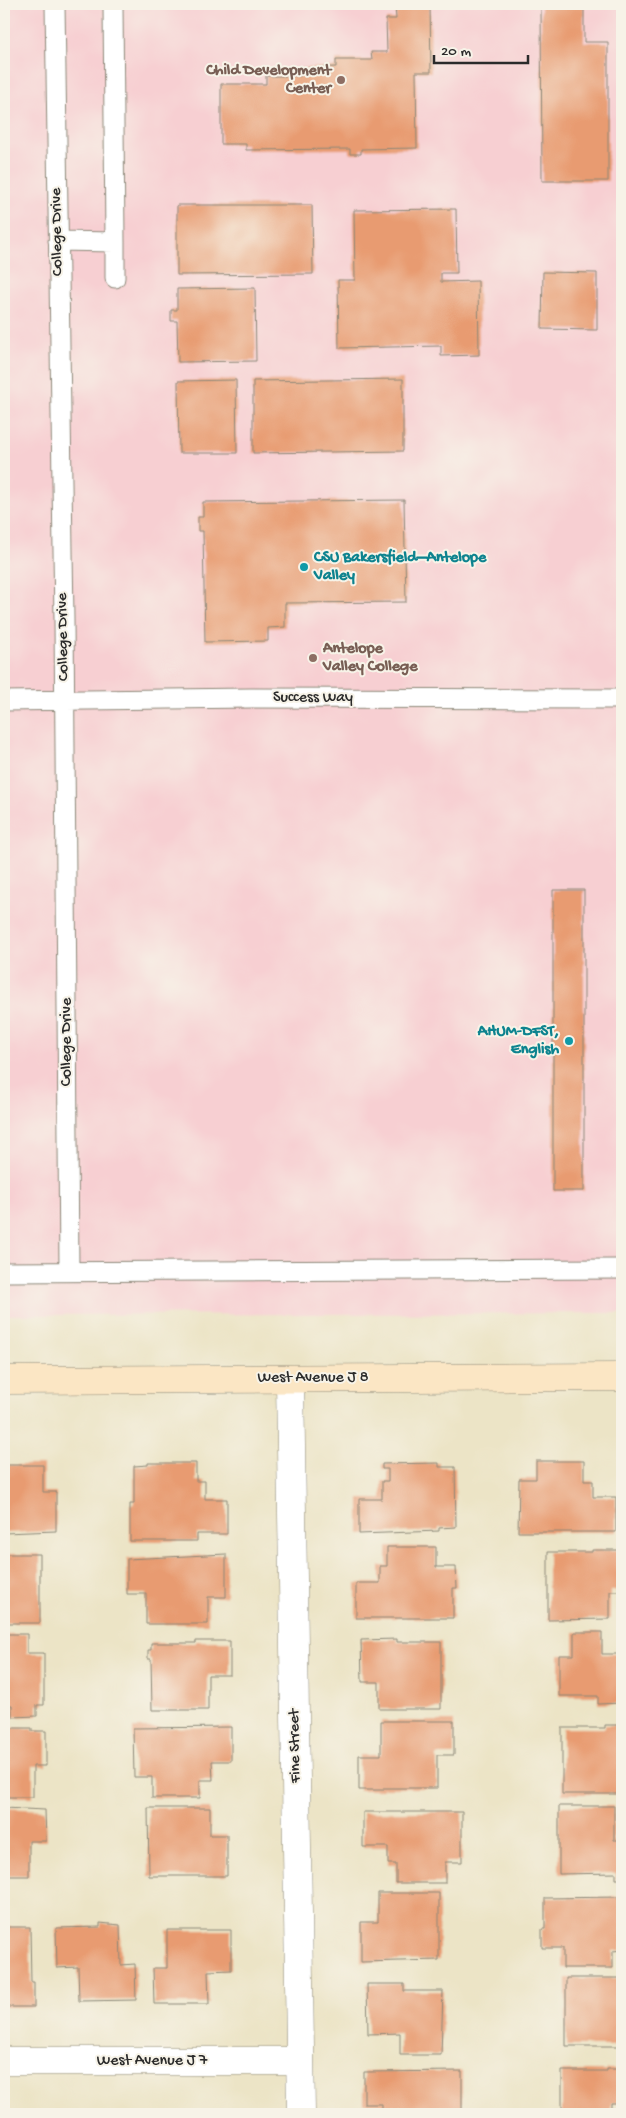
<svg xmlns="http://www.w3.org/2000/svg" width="626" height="2118" font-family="'Gochi Hand',sans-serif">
  <rect width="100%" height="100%" fill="#f7f3e8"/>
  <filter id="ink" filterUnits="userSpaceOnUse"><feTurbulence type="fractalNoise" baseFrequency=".02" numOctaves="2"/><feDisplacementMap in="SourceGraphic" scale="10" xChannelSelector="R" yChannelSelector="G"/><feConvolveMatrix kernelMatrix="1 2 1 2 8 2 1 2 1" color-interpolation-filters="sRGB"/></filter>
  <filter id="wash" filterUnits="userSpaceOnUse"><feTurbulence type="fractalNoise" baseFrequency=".0096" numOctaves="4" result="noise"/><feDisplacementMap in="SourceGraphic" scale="20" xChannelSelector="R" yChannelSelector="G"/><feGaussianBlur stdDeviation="1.12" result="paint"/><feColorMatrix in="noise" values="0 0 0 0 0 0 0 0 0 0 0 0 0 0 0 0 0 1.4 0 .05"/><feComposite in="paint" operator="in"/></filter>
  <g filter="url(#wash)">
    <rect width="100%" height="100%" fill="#ece4c6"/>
    <path fill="#f7cfd2" d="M4 4H622V1313L4 1315Z"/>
    <g id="blocks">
      <path fill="#e89b71" d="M541 4H584V42H608V181H542Z
        M395 5H430L431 72H416L417 148 361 149V154H350V149L246 150V144H221V84H266V76H301V68L336 67V60H372L371 52H387L386 19H396Z
        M177 205H312L313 274 177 275Z
        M456 209 457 273H441V282L478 281 479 355 441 356V346L339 348 338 280H355L354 210Z
        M543 272 597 273V330L542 329Z
        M255 288 256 361 178 362 177 321H171V310H177V289Z
        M403 379V451L253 453V381Z
        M236 380 237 453H179L178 381Z
        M404 500 406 602 285 603V627L268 628V641L205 642 203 531H198V517H203V502Z
        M553 890H584V1191H553Z
        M536 1461H584V1481H593V1497H616V1532H518L519 1479H536Z
        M148 1463H196V1481H205V1499H227V1534H197V1541H130V1504H134V1466L148 1465Z
        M439 1463V1467H455L456 1527 439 1528V1531L359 1534V1499H382V1481H388V1469H382V1464Z
        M4 1465H43V1492H56V1531L4 1533Z
        M387 1547H436V1567H456L457 1588H453V1618H356V1583H380V1566H387Z
        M592 1550H622V1591H610V1619L548 1620V1552H592Z
        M4 1554H40V1623H4Z
        M226 1554V1597H208V1624H146V1594H127V1559Z
        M574 1632H602V1654H622V1703L598 1704V1696H559V1655H574Z
        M4 1634H27V1653H44V1705H37V1716L12 1717V1705H4Z
        M397 1639V1642H441V1709H379V1682H362L361 1640Z
        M196 1641H230V1675H208V1710H152L151 1659H148V1650H151V1643H196Z
        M381 1721H454V1755H437V1788H383V1790H359V1755H381Z
        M605 1725H622V1794H562V1728H605Z
        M231 1727V1761H212L213 1780H200V1798H152V1777H134L133 1728Z
        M4 1728H32V1731H46V1766H33V1797H4Z
        M559 1806H614V1840H622V1879H616V1873L559 1874Z
        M4 1808 45 1810 46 1841H29V1876H4Z
        M148 1808H210V1835H227V1876H149Z
        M363 1812H462V1862H445V1883H396V1864H388V1847H363Z
        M378 1893H439V1960L361 1962V1922H378Z
        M622 1897V1950L613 1951V1968H563V1948H542V1929H545V1898Z
        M4 1915H7V1927H30L31 1982H34V2007H4Z
        M100 1923 120 1925 121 1965 135 1964 136 2000 79 2001 78 1967 57 1968 56 1928 100 1927Z
        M167 1930H231V1970L208 1971 209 2004H154L153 1968H167Z
        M566 1978H622V2046H566Z
        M367 1984H404V1991H443L441 2055H400V2033L368 2034Z
        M607 2069H622V2103H611V2114H562V2071H607Z
        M462 2071V2114H382V2104H364V2072Z"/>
    </g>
  </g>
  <g filter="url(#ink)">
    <use href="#blocks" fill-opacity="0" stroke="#8c8878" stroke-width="1"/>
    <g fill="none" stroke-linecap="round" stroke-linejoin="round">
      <defs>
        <path id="lane" d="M55 4 64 619 69 1271
          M58 241 115 242 113 4
          M115 242V278
          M4 701 251 698 622 699
          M4 1272 622 1269"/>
        <path id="street" d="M290 1379 301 2114
          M4 2061H300"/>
        <path id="secondary" d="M4 1380 622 1377"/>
      </defs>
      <use href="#lane" stroke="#8c8878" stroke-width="21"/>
      <use href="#street" stroke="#8c8878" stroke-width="29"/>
      <use href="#secondary" stroke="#8c8878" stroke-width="29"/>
      <use href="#lane" stroke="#fff" stroke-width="19"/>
      <use href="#street" stroke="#fff" stroke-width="28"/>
      <use href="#secondary" stroke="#fbe6c4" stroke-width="28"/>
    </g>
  </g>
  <g fill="#8d6e63" stroke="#f7f3e8" stroke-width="2">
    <circle cx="341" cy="80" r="5"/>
    <circle cx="313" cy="658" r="5"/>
  </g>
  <g fill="#0f9aa8" stroke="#f7f3e8" stroke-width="2">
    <circle cx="304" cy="567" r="5"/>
    <circle cx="569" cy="1041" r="5"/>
  </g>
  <g text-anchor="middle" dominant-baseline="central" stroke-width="4" stroke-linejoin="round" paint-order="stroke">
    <g font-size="16" font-weight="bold" fill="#785e54" stroke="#f7f3e8" text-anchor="end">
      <text x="331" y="71">Child Development<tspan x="331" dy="18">Center</tspan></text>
      <text x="323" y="649" text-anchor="start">Antelope<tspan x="323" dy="18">Valley College</tspan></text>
    </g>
    <g font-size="16" fill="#2b2b2b" stroke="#f7f3e8">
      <text transform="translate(58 232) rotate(-91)">College Drive</text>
      <text transform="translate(64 637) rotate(-91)">College Drive</text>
      <text x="313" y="698">Success Way</text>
      <text transform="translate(67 1042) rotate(-90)">College Drive</text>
      <text x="313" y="1378">West Avenue J 8</text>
      <text transform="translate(296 1746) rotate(-91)">Fine Street</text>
      <text x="152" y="2061">West Avenue J 7</text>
    </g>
    <g font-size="16" font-weight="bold" fill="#0d838f" stroke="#f7f3e8" text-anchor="start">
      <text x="314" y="558">CSU Bakersfield–Antelope<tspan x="314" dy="18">Valley</tspan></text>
      <text x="559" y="1032" text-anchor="end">AHUM-DFST,<tspan x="559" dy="18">English</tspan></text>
    </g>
  </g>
  <rect width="626" height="2118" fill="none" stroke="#f7f3e8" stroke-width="20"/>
  <path d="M434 55v8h94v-8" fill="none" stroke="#2b2b2b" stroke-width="2.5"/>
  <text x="441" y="55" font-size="15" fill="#2b2b2b" stroke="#f7f3e8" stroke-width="4" paint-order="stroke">20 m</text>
</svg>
